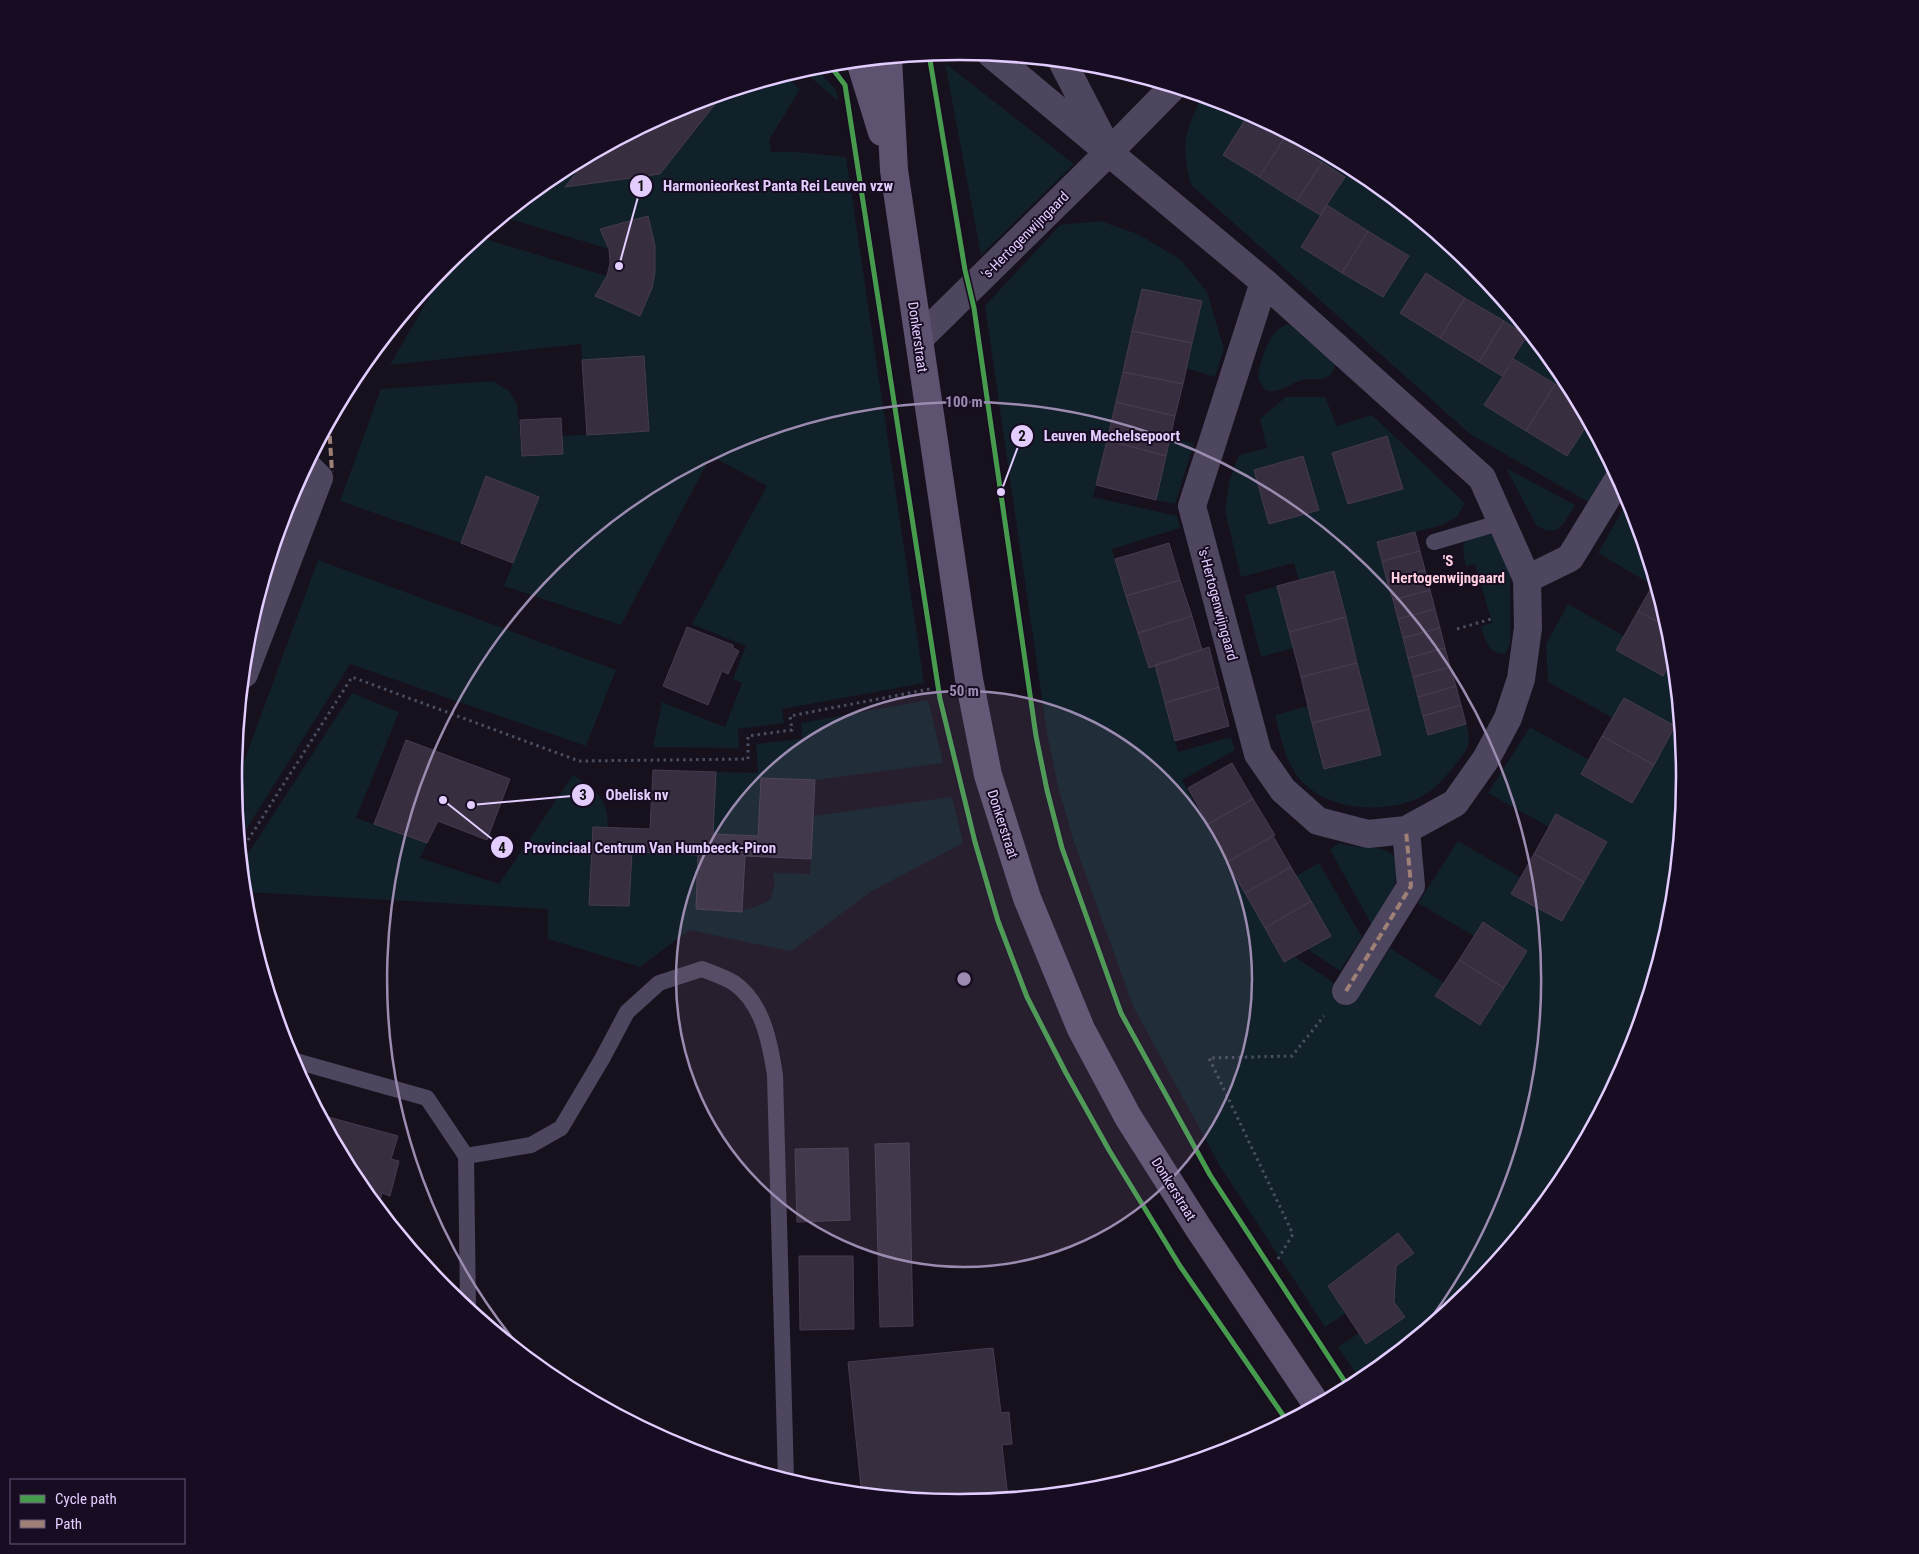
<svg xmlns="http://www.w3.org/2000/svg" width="1919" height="1554" font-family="'Roboto Condensed',sans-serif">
  <rect width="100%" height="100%" fill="#17111d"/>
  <path fill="#10212a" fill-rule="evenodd" d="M945 63 1074 164 981 255Z
    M814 66 836 90 838 101 802 70Z
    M784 75 800 89 769 140 771 152H796L846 157 924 683 782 709 784 723 738 729 739 748 653 747 662 702 725 727 742 683 733 679 746 646 692 624 767 486 711 456 621 625 504 586 539 497 486 476 461 543 340 501 381 389 493 381 510 392 517 404 522 456 563 454 562 436 648 431 582 360 581 344 390 365 451 260 479 237 607 276 595 296 640 316C656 278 659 257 648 216L600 229 609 249 503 217 557 173 590 156 566 186 660 174 723 94Z
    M1202 96 1237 107 1363 174 1473 264 1563 374 1576 397 1514 359 1527 336 1427 273 1401 313 1502 376 1484 405 1567 456 1589 422 1611 464 1588 502 1470 434 1191 185C1180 145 1185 132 1202 96ZM1248 116 1345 176 1327 205 1409 256 1383 297 1301 247 1320 215 1223 155Z
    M1100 221 1138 234 1181 260 1207 292 1224 349 1215 377 1186 368 1202 301 1142 290 1093 497 1177 516 1180 528 1112 549 1148 667 1155 665 1178 752 1231 737 1235 750 1182 780 1284 962 1295 957 1357 998 1390 948 1444 983 1435 997 1480 1025 1527 951 1483 922 1474 936 1418 903 1458 841 1520 877 1511 894 1562 921 1607 842 1557 814 1549 827 1488 793 1530 727 1589 760 1581 774 1632 803 1675 727 1624 698 1613 718 1548 682 1546 644 1568 604 1624 636 1616 650 1663 676 1673 657 1685 777 1671 919 1630 1055 1563 1180 1472 1290 1361 1381 1338 1347 1359 1333 1367 1344 1405 1317 1394 1302 1396 1266 1414 1253 1398 1233 1328 1286 1346 1313 1325 1327 1220 1166 1133 1006 1074 842 1058 786 1047 733 985 306 1060 225Z
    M1287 324 1296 325 1336 360C1335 365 1334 371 1330 375 1323 382 1311 378 1303 380 1289 383 1279 395 1265 390L1258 379C1260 360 1268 331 1287 324Z
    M1286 397H1325L1337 426 1372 415 1465 503 1457 517 1442 525 1377 542 1428 735 1466 724C1472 746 1468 748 1455 765 1448 774 1438 786 1429 792 1393 816 1327 813 1299 778 1284 759 1281 738 1275 715L1308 706 1324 769 1381 755 1334 572 1299 581 1294 563 1241 577 1225 511 1229 482 1239 455 1267 448 1260 419ZM1387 436 1403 489 1348 504 1332 453ZM1303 456 1319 510 1269 524 1254 470Z
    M1170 438 1194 443 1175 504 1156 500Z
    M1506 468 1575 505C1564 523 1558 540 1536 525Z
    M1629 499 1655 581 1652 585 1598 553Z
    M1487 533 1498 537 1510 572V645L1505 654C1487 653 1486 641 1481 626L1492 623 1491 619 1475 564 1466 566C1460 541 1463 538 1487 533Z
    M318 560 616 670 586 746 350 664 240 839 235 786Z
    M1277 586 1293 648 1261 657 1245 595Z
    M352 693 399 712 356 818 427 843 420 858 499 884 573 775C596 790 608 798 608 828L590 905 629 906 632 852 698 855 696 909C726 911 745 915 771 899L775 881 773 873 810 874 813 816 952 797 963 843 870 892 791 951 689 930 640 967 548 939V909L245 892 242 863Z
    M928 700 943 763 815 780 761 778 758 836 713 834 716 772 758 773 756 744 802 739 801 723Z
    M1339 843C1353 848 1367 846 1382 849 1418 859 1382 910 1373 927L1330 850Z
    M1319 863 1362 937 1340 971 1307 949 1296 876Z"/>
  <path fill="#372e3f" stroke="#463b51" d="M723 94 660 174 565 187 590 156 682 106Z
    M1248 115 1284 139 1259 177 1223 155Z
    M1284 139 1322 162 1297 201 1259 177Z
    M1322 162 1345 177 1320 215 1297 201Z
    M1327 205 1368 231 1342 273 1301 247Z
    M648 216 655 246V272L652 288 640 316 595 296 607 276 610 263 609 249 600 229Z
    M1368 231 1409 256 1383 297 1342 273Z
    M1426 273 1465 298 1440 338 1400 313Z
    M1142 289 1202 301 1192 343 1132 331Z
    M1465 298 1504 321 1479 362 1440 338Z
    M1504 321 1527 336 1502 376 1479 362Z
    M1132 331 1192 343 1183 384 1123 372Z
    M644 356 649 431 587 435 582 360Z
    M1514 359 1555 384 1526 431 1484 405Z
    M1123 372 1183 384 1175 416 1116 402Z
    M1555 384 1576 397 1589 422 1567 456 1526 431Z
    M1116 402 1175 416 1166 456 1107 440Z
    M561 418 563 454 522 456 520 420Z
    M1387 436 1403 489 1348 504 1332 453Z
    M1107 440 1166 456 1156 500 1096 485Z
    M1303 456 1319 510 1269 524 1254 470Z
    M486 476 539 497 513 563 461 543Z
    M1415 532 1420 551 1382 561 1377 542Z
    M1169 543 1180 580 1126 596 1115 559Z
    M1420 551 1425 570 1387 581 1382 561Z
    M1425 570 1430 590 1393 600 1387 581Z
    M1334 571 1346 617 1289 632 1277 586Z
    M1180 580 1192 616 1138 633 1126 596Z
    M1655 581 1669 628 1638 611Z
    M1430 590 1435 609 1398 619 1393 600Z
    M1435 609 1440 628 1403 638 1398 619Z
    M1638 611 1669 628 1673 657 1663 676 1616 650Z
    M1192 616 1202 650 1149 668 1138 633Z
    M1346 617 1357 663 1301 677 1289 632Z
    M687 627 733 645V648L739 651 728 674 722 671 708 705 663 686Z
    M1440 628 1445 648 1408 658 1403 638Z
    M1209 647 1219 687 1165 703 1155 665Z
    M1445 648 1450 667 1413 677 1408 658Z
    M1357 663 1369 709 1312 723 1301 677Z
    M1450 667 1456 686 1418 697 1413 677Z
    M1456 686 1461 705 1423 716 1418 697Z
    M1219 687 1229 726 1175 741 1165 703Z
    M1624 698 1675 726 1654 765 1602 736Z
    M1461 705 1466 724 1428 735 1423 716Z
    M1369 709 1381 755 1324 769 1312 723Z
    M1602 736 1654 765 1632 803 1581 774Z
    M406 740 510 779 487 840 438 821 427 843 374 824Z
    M1232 763 1253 799 1208 824 1188 788Z
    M653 770 716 772 713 834 758 836 761 778 815 780 811 859 745 856 742 912 696 909 698 855 632 852 629 906 589 905 593 827 650 829Z
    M1253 799 1275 835 1229 861 1208 824Z
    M1556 814 1607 842 1584 882 1534 854Z
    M1273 836 1291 867 1245 893 1227 862Z
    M1534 854 1584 882 1562 921 1511 894Z
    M1291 867 1311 901 1265 928 1245 893Z
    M1311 901 1331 936 1284 962 1265 928Z
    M1483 922 1527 951 1504 988 1459 960Z
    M1459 960 1504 988 1480 1025 1435 996Z
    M321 1115 398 1136 391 1159 399 1161 390 1196 382 1193 378 1207 356 1180Z
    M909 1143 913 1326 880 1327 875 1144Z
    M848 1148 850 1220 797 1222 795 1149Z
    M1398 1233 1414 1253 1396 1266 1394 1302 1405 1317 1366 1344 1328 1286Z
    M799 1256H853L854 1329 800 1330Z
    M993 1348 1001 1413 1009 1412 1012 1444 1002 1445 1008 1498 959 1503 837 1491 861 1487 848 1362Z
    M730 1462H756V1470Z"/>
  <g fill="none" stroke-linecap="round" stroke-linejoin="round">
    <path stroke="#494e62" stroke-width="3" stroke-dasharray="2.5 4" stroke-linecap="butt" d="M1457 629 1491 619
      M241 851 352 677 579 761 748 759V736L792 730 790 716 930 689
      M1278 1259 1293 1234 1209 1058 1292 1056 1324 1016"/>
    <path stroke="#4e455e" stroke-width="16" d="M1434 542 1502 522
      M292 1060 427 1098 466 1156 468 1308
      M466 1156 531 1145 561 1128 602 1059 627 1012 659 983 702 969C712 973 725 977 734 983 763 1003 770 1043 775 1075L786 1479"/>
    <path stroke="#4e455e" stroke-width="28" d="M991 54 1264 282 1482 478 1527 579 1528 628 1521 679 1508 718 1486 759 1455 803 1406 830 1368 834 1318 821 1283 790 1258 754 1192 506 1264 282
      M1062 61 1109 152 1173 87
      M919 339 1109 152
      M1527 579 1570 558 1619 478
      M244 674 319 478 307 466
      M1346 991 1411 886 1406 830"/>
    <path stroke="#5e5271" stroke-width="28" d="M888 58 894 170 969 679 988 775 1027 898 1081 1029 1128 1117 1199 1229 1317 1405
      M860 61 882 132"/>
    <path stroke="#9e8076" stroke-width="4" stroke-dasharray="8 4" stroke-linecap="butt" d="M329 424 332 472
      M1346 991 1411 886 1406 830"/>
    <defs>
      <path id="cycleway" d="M929 54 965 270 974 308 1036 736 1047 790 1062 848 1121 1013 1210 1175 1349 1388
        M829 64 845 85 940 699 975 842 998 921 1027 997 1066 1073 1109 1150 1180 1266 1287 1421"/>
    </defs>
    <use href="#cycleway" stroke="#170c22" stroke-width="8"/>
    <use href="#cycleway" stroke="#469c4c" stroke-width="5"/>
  </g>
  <circle cx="964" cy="979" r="288" fill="#9c8bb0" fill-opacity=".12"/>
  <g fill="none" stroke="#9c8bb0" stroke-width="2.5">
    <circle cx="964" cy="979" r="288"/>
    <path d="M529 1358A577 577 0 1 1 1419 1334"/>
  </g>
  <g text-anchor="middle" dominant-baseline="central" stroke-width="4" stroke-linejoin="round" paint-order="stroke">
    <g font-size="14" fill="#e3cdff" stroke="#170c22">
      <text transform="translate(1025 235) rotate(-45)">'s-Hertogenwijngaard</text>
      <text transform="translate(918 337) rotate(82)">Donkerstraat</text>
      <text transform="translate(1218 604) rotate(75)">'s-Hertogenwijngaard</text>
      <text transform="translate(1003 824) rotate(72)">Donkerstraat</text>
      <text transform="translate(1174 1189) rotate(58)">Donkerstraat</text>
    </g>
    <g font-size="15" font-weight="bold" fill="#ffcfde" stroke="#170c22">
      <text x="1448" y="561">'S<tspan x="1448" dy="17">Hertogenwijngaard</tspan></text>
    </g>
  </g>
  <path d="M0 0H1919V1554H0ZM242 777a717 717 0 1 1 1434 0a717 717 0 1 1-1434 0Z" fill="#170c22" fill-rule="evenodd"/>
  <path fill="none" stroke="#e3cdff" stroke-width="2.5" d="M242 777a717 717 0 1 1 1434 0a717 717 0 1 1-1434 0Z"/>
  <circle cx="964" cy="979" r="8" fill="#9c8bb0" stroke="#170c22" stroke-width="2.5"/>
  <g font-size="15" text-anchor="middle" font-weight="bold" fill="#9c8bb0" stroke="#170c22" stroke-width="4" stroke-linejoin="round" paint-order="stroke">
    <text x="964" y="407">100 m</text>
    <text x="964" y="696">50 m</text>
  </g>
  <path fill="none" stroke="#e3cdff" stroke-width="2" d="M619 266L641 186M1001 492L1022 436M471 805L583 795M443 800L502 847"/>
  <g fill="#e3cdff" stroke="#170c22" stroke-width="2">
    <circle cx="619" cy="266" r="5"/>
    <circle cx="1001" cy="492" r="5"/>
    <circle cx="471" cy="805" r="5"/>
    <circle cx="443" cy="800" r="5"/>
    <circle cx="641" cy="186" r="12"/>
    <circle cx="1022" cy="436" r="12"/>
    <circle cx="583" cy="795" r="12"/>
    <circle cx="502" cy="847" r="12"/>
  </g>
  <g font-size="15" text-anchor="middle" font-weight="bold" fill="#111">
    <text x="641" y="191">1</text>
    <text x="1022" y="441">2</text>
    <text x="583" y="800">3</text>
    <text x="502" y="853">4</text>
  </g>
  <g font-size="15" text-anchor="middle" font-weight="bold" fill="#e3cdff" stroke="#170c22" stroke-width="4" stroke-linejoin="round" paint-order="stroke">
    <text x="778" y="191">Harmonieorkest Panta Rei Leuven vzw</text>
    <text x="1112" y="441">Leuven Mechelsepoort</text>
    <text x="637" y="800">Obelisk nv</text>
    <text x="650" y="853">Provinciaal Centrum Van Humbeeck-Piron</text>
  </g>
  <rect x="10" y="1479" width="175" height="65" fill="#170c22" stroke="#69597a"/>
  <rect x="20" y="1495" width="25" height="8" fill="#469c4c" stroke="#69597a"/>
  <text x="55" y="1504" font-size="15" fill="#e3cdff">Cycle path</text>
  <rect x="20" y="1520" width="25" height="8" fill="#9e8076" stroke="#69597a"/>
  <text x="55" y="1529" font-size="15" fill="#e3cdff">Path</text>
</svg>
